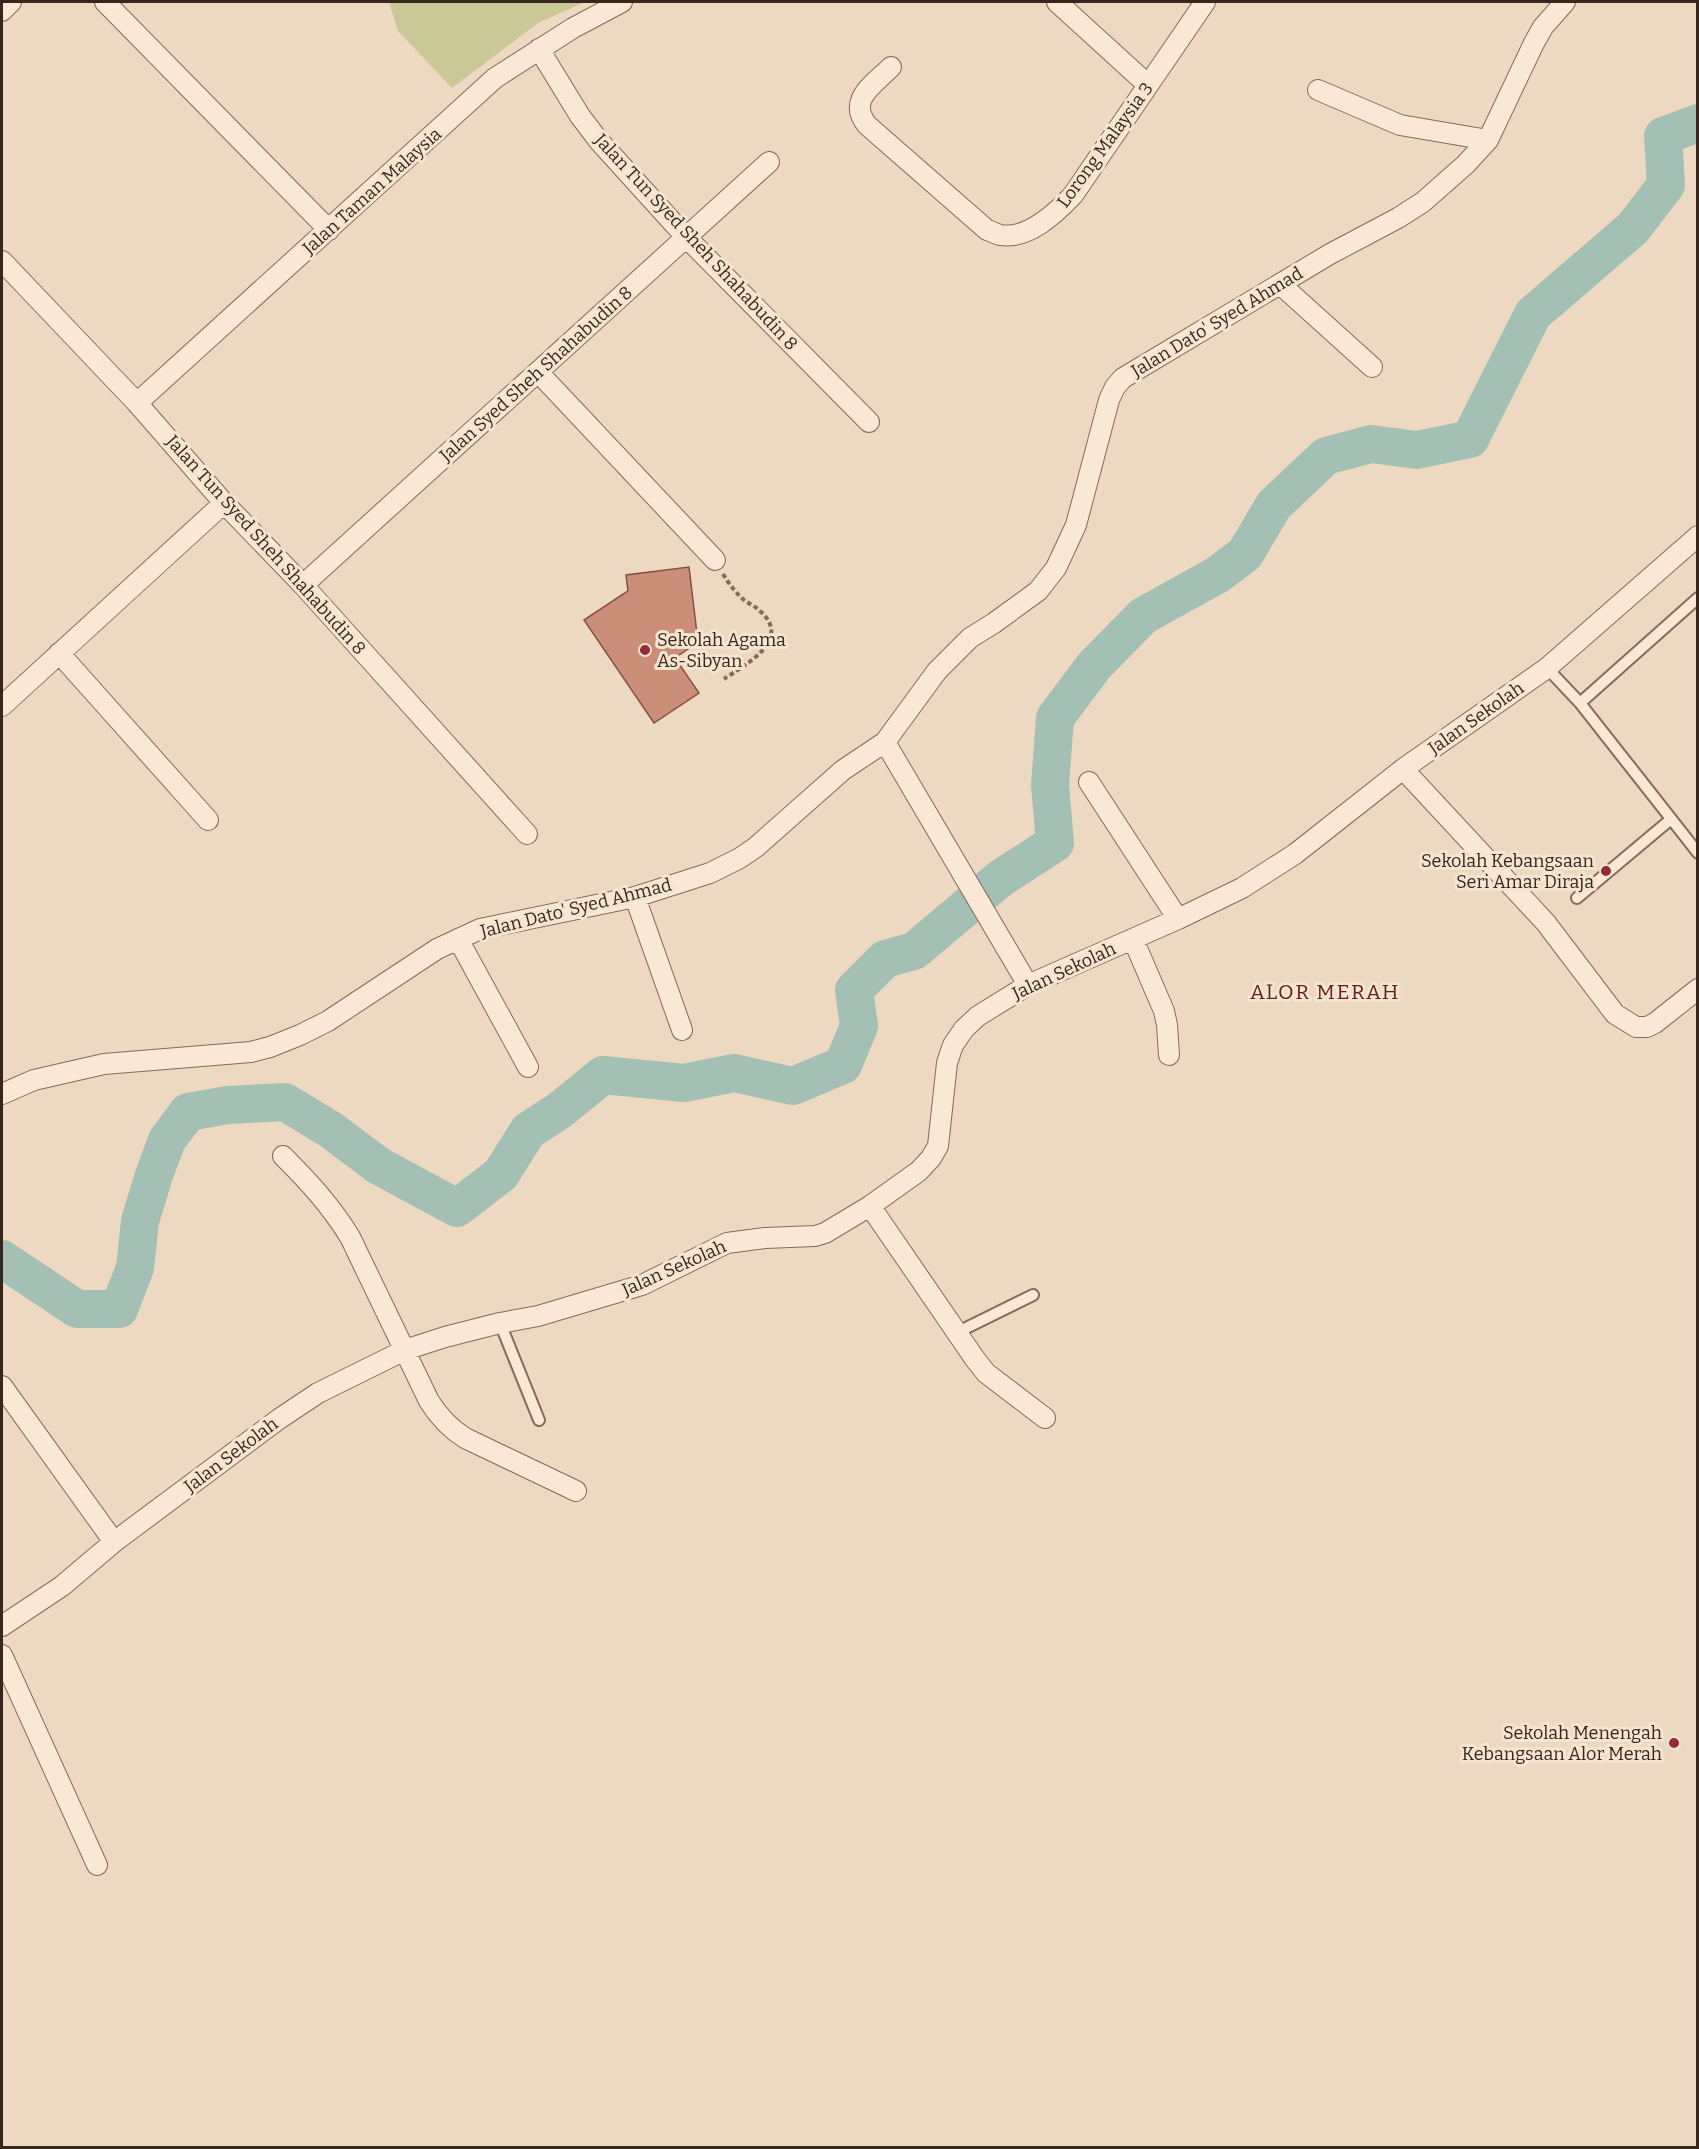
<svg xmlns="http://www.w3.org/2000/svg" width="1699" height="2149" font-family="Bitter,serif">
  <rect width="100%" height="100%" fill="#edd9c2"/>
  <path fill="#cac896" d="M389 2H585L538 23 452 88 398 31Z"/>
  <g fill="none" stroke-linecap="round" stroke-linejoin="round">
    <path stroke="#a4bfb3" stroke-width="38" d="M2 1259 77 1309H119L135 1268 140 1221 154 1175 167 1140 188 1112 228 1105 285 1102 331 1130 379 1166 457 1208 501 1174 528 1131 560 1110 603 1075 684 1083 734 1073 793 1086 843 1065 859 1026 854 990 885 959 914 951 1001 878 1055 843 1050 785 1055 718 1094 666 1143 616 1217 575 1245 554 1274 505 1326 456 1371 444 1417 450 1470 439 1533 314 1633 228 1666 185 1663 136 1698 123"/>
  </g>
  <path fill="#ca8e79" stroke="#855040" stroke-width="1.5" d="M689 567 698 642 675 658 699 693 654 723 584 620 628 591 626 575Z"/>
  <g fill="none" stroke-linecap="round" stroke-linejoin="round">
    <defs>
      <path id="service" d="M1547 668 1580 703 1698 853
        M1580 703 1698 598
        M1577 898 1670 820
        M500 1323 539 1420
        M956 1333 1033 1295"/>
      <path id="minor" d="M105 2 329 230
        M1057 2 1148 85
        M2 11 11 2
        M539 49 580 116 599 141 686 237 869 422
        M891 67C873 85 847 100 867 125L987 230C991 231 996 234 1000 235 1028 240 1056 213 1073 195L1205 2
        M1318 90 1400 125 1488 140
        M2 261 137 403 224 503 303 585 527 834
        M1280 284 1372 367
        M538 372 715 560
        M137 403 495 78 573 28 622 2
        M303 585 769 162
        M59 653 208 820
        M2 706 224 503
        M885 742 1028 985
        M1403 769 1546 923 1615 1014 1636 1027H1647L1655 1023 1698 989
        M1089 782 1178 919
        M635 897 682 1030
        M458 939 528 1067
        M1133 939 1164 1011 1167 1025 1169 1055
        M2 1094 34 1080 104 1064 251 1052 270 1047 300 1035 328 1021 437 949 480 929 635 897 710 873 740 858 756 847 843 770 885 742 937 671 970 638 994 623 1038 591 1056 568 1076 525 1109 400 1115 387 1123 378 1330 254 1398 218 1423 202 1466 164 1488 140 1534 43 1543 27 1565 2
        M283 1156C309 1182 331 1206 350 1237L429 1401C439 1417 449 1428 465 1438L576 1491
        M870 1206 975 1359 986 1373 1045 1418
        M2 1386 114 1542
        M2 1626 62 1586 114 1542 279 1419 318 1393 405 1350 445 1337 500 1323 538 1316 642 1285 727 1243 765 1238 815 1236 825 1233 870 1206 919 1171 931 1158 938 1146 947 1063 953 1045 964 1029 978 1016 1028 985 1178 919 1242 888 1295 854 1403 769 1547 668 1698 536
        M2 1655 97 1865"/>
    </defs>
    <use href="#service" stroke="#866a5a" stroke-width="14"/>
    <use href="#minor" stroke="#866a5a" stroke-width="22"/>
    <path stroke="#866a5a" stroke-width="4" stroke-dasharray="4.5 3" stroke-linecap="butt" d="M723 574C729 584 736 593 744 600 749 604 755 606 760 611 793 640 746 664 724 679"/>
    <use href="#service" stroke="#f8e8d5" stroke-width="10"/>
    <use href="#minor" stroke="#f8e8d5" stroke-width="20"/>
  </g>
  <g fill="#932b3d" stroke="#f4e5d1" stroke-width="2">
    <circle cx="645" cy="650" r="6"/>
    <circle cx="1606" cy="871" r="6"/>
    <circle cx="1674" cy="1743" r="6"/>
  </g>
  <g text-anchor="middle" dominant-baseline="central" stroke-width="6" stroke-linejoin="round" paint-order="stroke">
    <g font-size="18" fill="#36261e" stroke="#f4e5d1">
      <text transform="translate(1105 145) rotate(-54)">Lorong Malaysia 3</text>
      <text transform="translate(372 191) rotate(-42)">Jalan Taman Malaysia</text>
      <text transform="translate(696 242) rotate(47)">Jalan Tun Syed Sheh Shahabudin 8</text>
      <text transform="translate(1217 322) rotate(-31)">Jalan Dato' Syed Ahmad</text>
      <text transform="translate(536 374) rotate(-42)">Jalan Syed Sheh Shahabudin 8</text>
      <text transform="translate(266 545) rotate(48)">Jalan Tun Syed Sheh Shahabudin 8</text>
      <text transform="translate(1476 718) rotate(-35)">Jalan Sekolah</text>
      <text transform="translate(576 908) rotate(-14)">Jalan Dato' Syed Ahmad</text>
      <text transform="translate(1064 971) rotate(-25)">Jalan Sekolah</text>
      <text transform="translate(674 1268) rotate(-24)">Jalan Sekolah</text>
      <text transform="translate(231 1455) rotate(-37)">Jalan Sekolah</text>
    </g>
    <g font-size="18" fill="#36261e" stroke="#f4e5d1" text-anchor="end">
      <text x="657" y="640" text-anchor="start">Sekolah Agama<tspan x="657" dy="21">As-Sibyan</tspan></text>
      <text x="1594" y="861">Sekolah Kebangsaan<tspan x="1594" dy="21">Seri Amar Diraja</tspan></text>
      <text x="1662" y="1733">Sekolah Menengah<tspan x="1662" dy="21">Kebangsaan Alor Merah</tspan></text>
    </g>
    <g font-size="21" letter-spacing="1.5" fill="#62211e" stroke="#f4e5d1">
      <text x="1325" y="992">ALOR MERAH</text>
    </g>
  </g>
  <rect width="1699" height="2149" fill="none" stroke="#36261e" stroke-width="6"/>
</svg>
